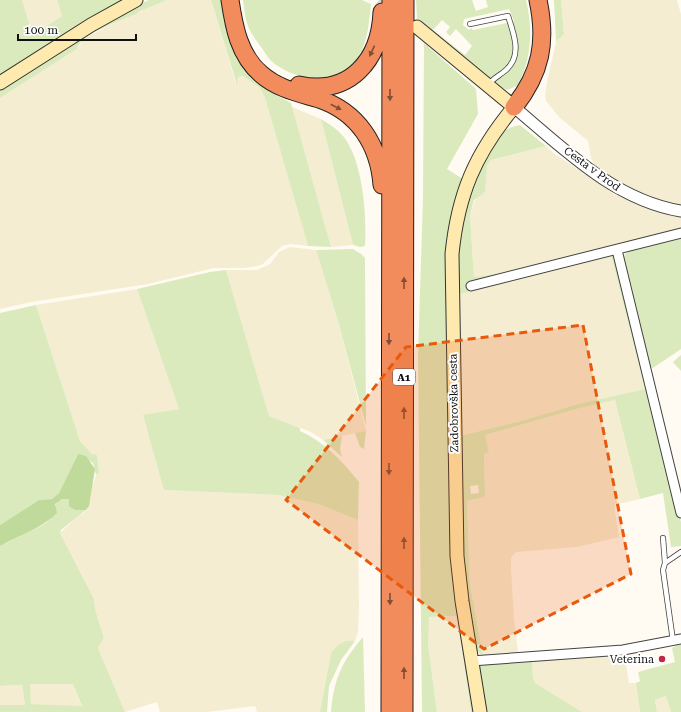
<svg xmlns="http://www.w3.org/2000/svg" width="681" height="712" font-family="'Roboto Serif',serif">
  <rect width="100%" height="100%" fill="#fffbf2"/>
  <path fill="#f5edd2" d="M22 0H57L62 16 33 35Z
    M167 0H211L236 84 238 77 243 76 260 88 265 98 308 246 290 244 282 246 263 264 257 266 244 268H214L148 284 31 302 0 309V98L77 49 84 39 119 20 137 14 138 12Z
    M561 0H677L681 14V205L645 196 622 185 595 166 591 158 588 141 559 117 546 101 545 95 547 82 556 42 564 34Z
    M292 107 321 119 353 245 331 247Z
    M546 146 555 154 616 195 652 209 681 216V229L510 272 474 277 470 216 487 164 491 160Z
    M290 247 316 250 338 321 366 431 323 440 311 432 269 416 226 270H257L270 264 279 252Z
    M611 255 645 389 578 404 521 421 459 436 457 294Z
    M137 289 179 409 143 416 165 490 278 495 318 504 358 520 359 608 358 632 355 641H346L331 653 320 712H257L255 706 208 712H160L157 702 125 712 98 648 104 638 95 609 94 599 60 533 76 518 85 512 89 506V496L96 475 99 473 92 454 80 441 36 305Z
    M615 400 640 499 614 505 619 537 577 547 517 552 514 554 511 558V569L514 619 518 652 483 656 470 584 467 501 477 499 485 485 484 454 489 452 485 435 580 408Z
    M457 616 471 712H437L428 644V622L430 617Z
    M624 653 629 683H636L640 712H582L535 683 533 679 532 660Z
    M29 684H73L82 707 31 704Z
    M22 685 25 705H0V686Z
    M667 696 671 712H657L655 700Z"/>
  <path fill="#daeabc" fill-rule="evenodd" d="M0 0H22L33 35 62 16 57 0H124L0 77Z
    M149 0H167L138 12 137 14C123 19 81 34 77 49L0 98V90C47 58 96 22 149 0Z
    M211 0H221C234 57 236 74 291 103L331 247 308 246 265 98 260 88 243 76 238 77 237 85Z
    M243 0H362L371 4C369 21 368 39 360 54 343 89 294 82 270 60 267 56 264 51 261 47 247 28 246 24 243 0Z
    M416 0H472L476 11 488 7 486 0H526C533 28 532 60 517 86L507 90 500 87 417 19ZM509 9 514 21 512 24 509 25 507 23 473 30 471 28 469 30 463 25 464 19ZM442 20 450 27 446 32 450 36 456 29 472 46 465 55 433 30Z
    M554 0H561L564 34 556 42Z
    M424 43 476 89 478 114 447 169 463 179 456 200 452 554 453 581 474 712H471L457 616 429 617 428 644 437 712H422L418 357 423 197Z
    M321 119C329 124 337 129 343 136 363 160 367 216 365 246L360 247 353 245Z
    M520 125 546 146 491 160 487 165 485 192 474 200 470 216 474 277 510 272 467 284 468 292 457 294C458 275 456 255 458 235 461 207 483 151 503 132 508 128 514 126 520 125Z
    M681 236V349L653 368 650 367 623 259 625 254 633 249Z
    M353 249 361 254 365 258 366 426 338 321 316 250Z
    M611 255H615L681 522V546L671 547 663 493 640 499 615 400 580 408 485 435 489 452 484 454 485 493 484 497 467 501 470 584 483 656 476 650 464 582 459 436 521 421 578 404 645 389ZM478 485 479 493 471 494 470 486Z
    M226 270 269 416 300 428V431C325 442 342 461 359 482L358 520 318 504 278 495 164 490 143 415 179 409 137 289 210 272Z
    M36 305 80 441 92 454 97 455 99 473 96 475 93 463 78 454 59 493 52 499 39 500 0 525V313Z
    M681 355V371L673 362Z
    M366 431 364 449 360 447 355 433Z
    M342 436 340 449 342 457 323 440Z
    M69 498 75 510H86L61 530 60 533 94 599 95 609 104 638 98 648 125 712H0V705H25L22 685 0 686V546C11 540 44 527 50 519 58 509 50 500 69 498ZM30 684H73L82 706 31 704Z
    M363 637 365 712H331C334 679 341 663 363 637Z
    M346 641H355L341 660 329 686 327 712H320L331 653 338 645Z
    M681 643V712H671L666 696 655 700 657 712H640L636 683 640 681 638 672 675 662 672 648Z
    M532 660 533 678 535 683 582 712H484L478 667 481 664Z"/>
  <path fill="#c0da9b" d="M78 454 86 456 95 469 89 506 86 510H75L69 506V499H62L55 504 57 513C41 529 20 535 0 546V525L39 500 52 499 59 493Z"/>
  <g fill="none" stroke-linecap="round" stroke-linejoin="round">
    <path stroke="#dbd8d0" stroke-width="13" stroke-dasharray="13 6" stroke-linecap="butt" d="M379 0 397 13"/>
    <defs>
      <path id="service" d="M470 24 508 16C514 34 522 55 507 69 501 75 493 78 488 85
        M663 538 665 563
        M673 641 663 570 665 563 681 552"/>
      <path id="minor" d="M617 250 681 513
        M471 286 681 233
        M471 661 623 650 681 639"/>
      <path id="tertiary" d="M514 107C564 149 614 200 681 211"/>
      <path id="secondary" d="M417 27 514 107C475 154 458 194 452 254L457 556 462 601 480 712
        M0 83 91 25 136 0"/>
      <path id="motorway" d="M230 0C234 27 239 55 261 74 278 89 299 93 319 99 358 112 379 145 382 185
        M299 85C350 96 380 60 382 12
        M514 107C541 73 547 42 538 0
        M390 712 391 0
        M404 712 405 0"/>
    </defs>
    <use href="#service" stroke="#434343" stroke-width="6"/>
    <use href="#minor" stroke="#434343" stroke-width="11"/>
    <use href="#tertiary" stroke="#434343" stroke-width="13"/>
    <use href="#secondary" stroke="#323232" stroke-width="15"/>
    <use href="#motorway" stroke="#212121" stroke-width="19"/>
    <use href="#service" stroke="#fff" stroke-width="4.5"/>
    <use href="#minor" stroke="#fff" stroke-width="9"/>
    <use href="#tertiary" stroke="#fff" stroke-width="11"/>
    <use href="#secondary" stroke="#feeaae" stroke-width="13"/>
    <use href="#motorway" stroke="#f28c5d" stroke-width="17"/>
  </g>
  <defs><path id="oneway-solid" d="M-6-.8H1V-3.2L6.5 0L1 3.2V.8H-6Z"/></defs>
  <g fill="#814e36">
    <use href="#oneway-solid" transform="translate(372 51) rotate(115)"/>
    <use href="#oneway-solid" transform="translate(390 95) rotate(90)"/>
    <use href="#oneway-solid" transform="translate(336 107) rotate(28)"/>
    <use href="#oneway-solid" transform="translate(404 283) rotate(-90)"/>
    <use href="#oneway-solid" transform="translate(389 339) rotate(90)"/>
    <use href="#oneway-solid" transform="translate(404 413) rotate(-90)"/>
    <use href="#oneway-solid" transform="translate(389 469) rotate(90)"/>
    <use href="#oneway-solid" transform="translate(404 543) rotate(-90)"/>
    <use href="#oneway-solid" transform="translate(390 599) rotate(90)"/>
    <use href="#oneway-solid" transform="translate(404 673) rotate(-90)"/>
  </g>
  <path fill="#e8590c" fill-opacity="0.2" stroke="#e8590c" stroke-width="3" stroke-dasharray="8 5" stroke-linejoin="round" d="M583 325 631 574 484 649 286 500 406 347Z"/>
  <circle fill="#bf2845" stroke="#fff" stroke-width="1.5" cx="662" cy="659" r="4"/>
  <g text-anchor="middle" dominant-baseline="central" stroke-width="4" stroke-linejoin="round" paint-order="stroke">
    <rect fill="#fff" stroke="#585858" stroke-width="1" x="393" y="369" width="22" height="16" rx="3"/>
    <g font-size="10" font-weight="bold" fill="#101010">
      <text x="404" y="377">A1</text>
    </g>
    <g font-size="11" fill="#101010" stroke="#fff">
      <text transform="translate(592 169) rotate(36)">Cesta v Prod</text>
      <text transform="translate(454 403) rotate(-91)">Zadobrovška cesta</text>
    </g>
    <g font-size="11" fill="#101010" stroke="#fff" text-anchor="end">
      <text x="654" y="659">Veterina</text>
    </g>
  </g>
  <path d="M18 34v6h118v-6" fill="none" stroke="#101010" stroke-width="2"/>
  <text x="24" y="34" font-size="12" fill="#101010" stroke="#ffffff" stroke-width="3" paint-order="stroke">100 m</text>
</svg>
